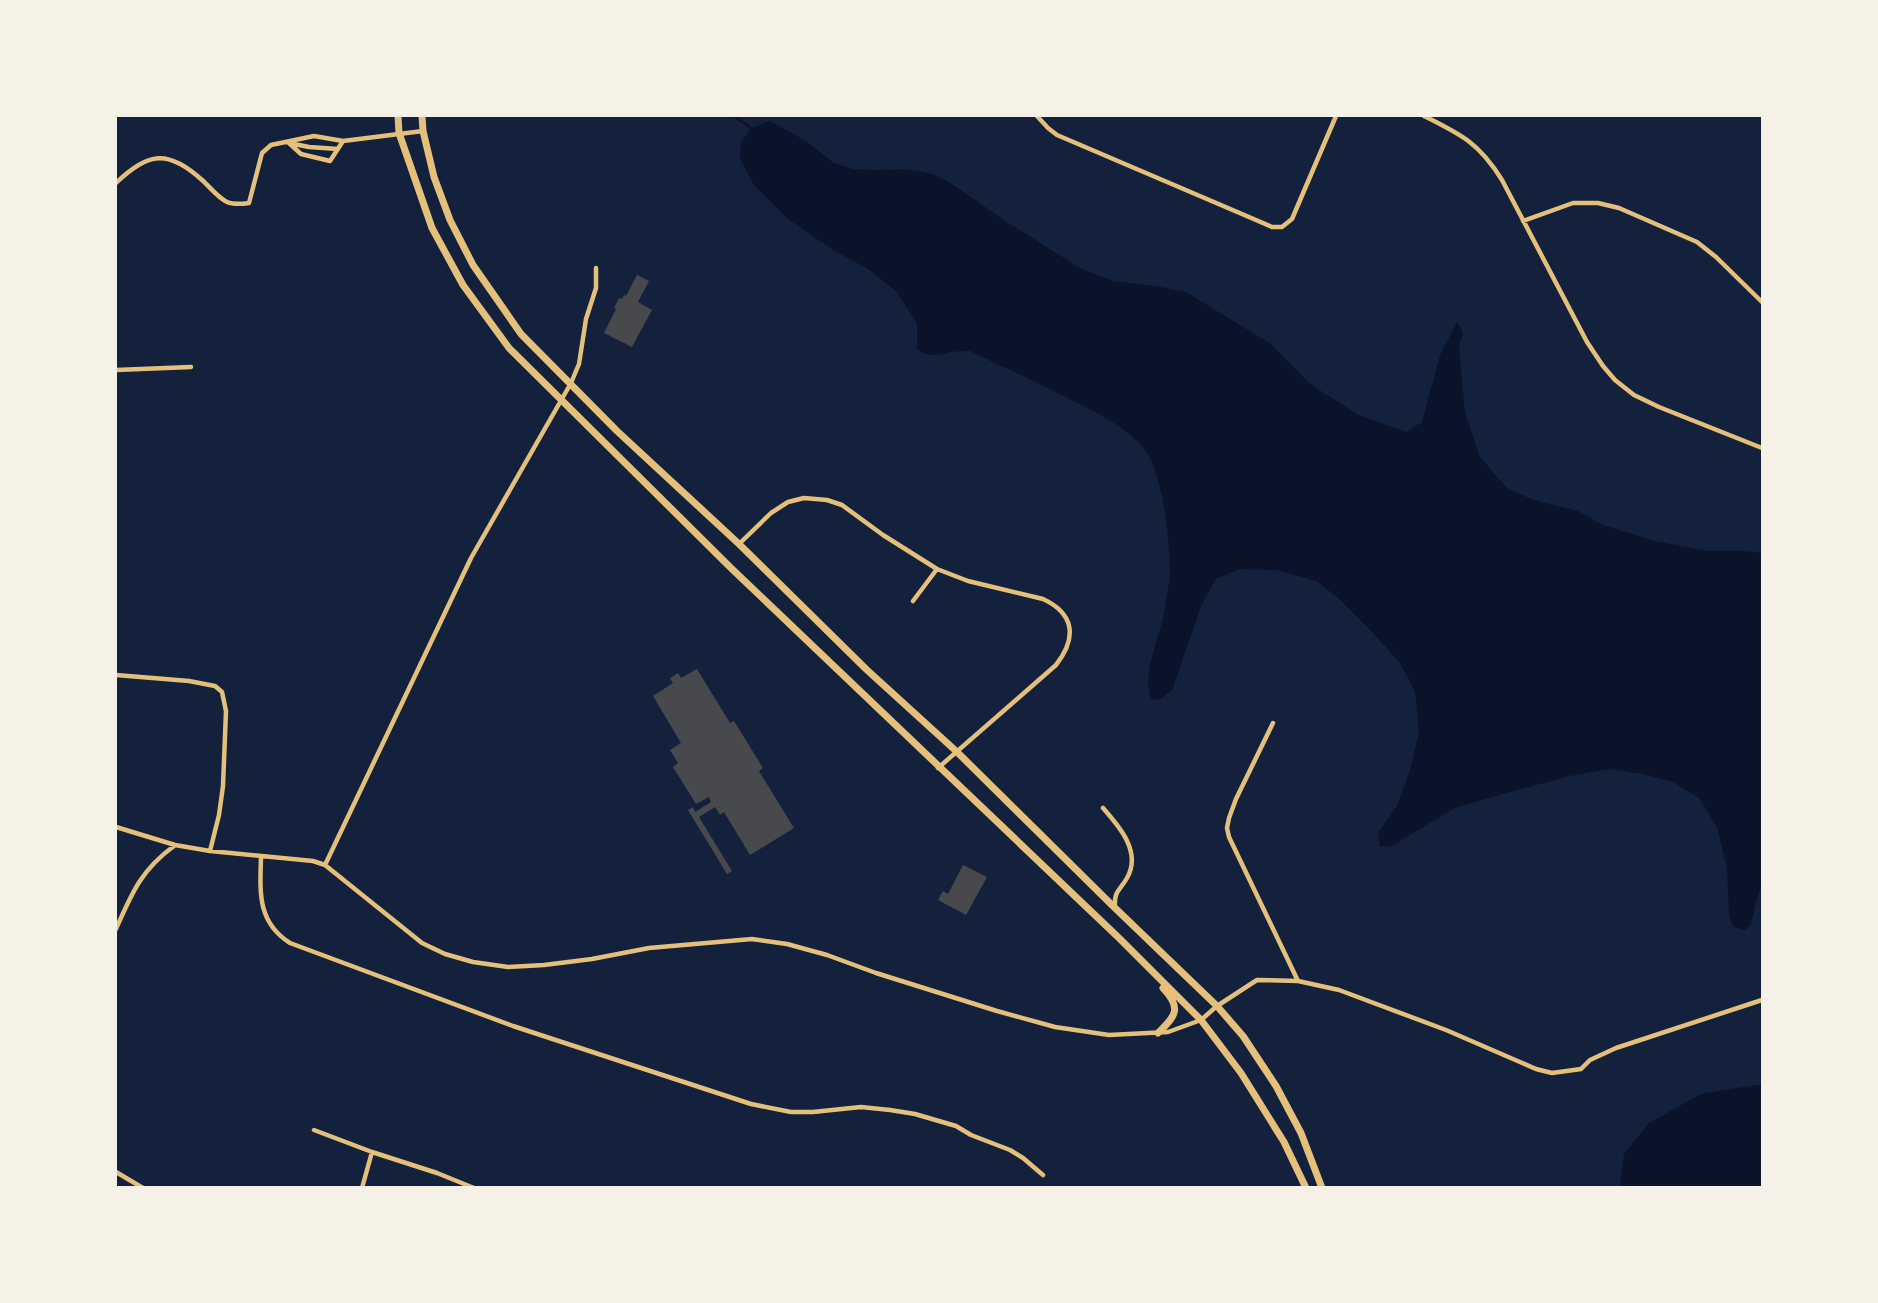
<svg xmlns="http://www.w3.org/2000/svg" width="1878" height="1303" font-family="'Fira Sans',sans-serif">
  <rect width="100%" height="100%" fill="#14213d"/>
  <path fill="#0b132b" d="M770 121 806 141 834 163 853 169 873 170 906 169 933 174 949 182 1007 222 1080 268 1113 281 1155 286 1186 292 1271 344 1309 383 1324 393 1359 415 1406 432 1422 422 1440 355 1457 322 1463 333 1459 347 1465 413 1480 457 1506 487 1533 500 1578 511 1603 525 1655 541 1707 551H1744L1762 553V884L1756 902 1751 925 1745 930 1734 927 1729 917 1727 868 1717 827 1699 798 1673 782 1643 774 1609 769 1570 776 1510 792 1455 808 1390 847 1380 846 1378 833 1397 806 1410 770 1419 732 1415 691 1399 662 1373 633 1337 597 1316 581 1276 570 1240 569 1216 579 1202 604 1172 690 1160 700 1151 699C1141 669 1162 636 1165 606 1167 594 1170 581 1170 569 1169 538 1163 469 1142 446 1119 421 1081 405 1052 390 1025 377 997 364 970 351 964 351 958 351 952 352 938 355 930 358 917 350V324L897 292 868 269 830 248 788 219 754 185 740 159 741 142 751 128Z
    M1756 1085H1762V1187H1620L1624 1154 1649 1123 1701 1094Z"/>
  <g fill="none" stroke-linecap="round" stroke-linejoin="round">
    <path stroke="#0b132b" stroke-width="2.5" d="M734 116 751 128"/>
  </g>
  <path fill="#48494c" d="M637 275 649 281 638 302 652 310 632 347 604 333 616 309 614 308 619 298 622 299 624 295 626 296Z
    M697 669 730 723 734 721 763 768 759 771 794 828 750 855 724 812 720 815 715 807 699 817 732 871 727 874 688 810 693 807 695 812 711 802 709 797 696 804 673 767 678 763 670 750 681 743 653 696 673 683 670 678 675 675 678 673 681 678Z
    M963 865 987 877 966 915 938 900 943 891 948 894Z"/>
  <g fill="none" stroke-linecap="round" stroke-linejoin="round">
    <path stroke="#e5c07b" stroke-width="4.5" d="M1037 116 1048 128 1057 135 1249 217 1272 227H1282L1292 219 1336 116
      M1424 116C1462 135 1479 143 1502 180L1587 342 1603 366 1615 380 1634 395 1659 407 1762 448
      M289 143 301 154 330 161 343 141
      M289 143 309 147 338 149
      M116 183C148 152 168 149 202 180 210 187 217 197 227 202 234 205 242 204 249 203L262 153 271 145 314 136 343 141 423 131
      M1523 221 1573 203H1598L1619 208 1697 242 1716 257 1762 302
      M116 370 191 367
      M739 544 771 513 788 502 804 498 827 500 842 505 883 535 937 569 968 581 1043 599C1075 614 1077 638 1056 665L938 768
      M913 601 937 569
      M116 675 189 681 215 686 222 692 226 711 223 786 219 815 210 851
      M1273 723 1236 799 1229 818 1227 828 1229 837 1298 981
      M1103 808C1119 826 1142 852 1127 878 1119 892 1114 890 1115 908
      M116 827 175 845 210 851 313 861 325 865 422 943 445 954 473 962 508 967 544 965 592 959 649 948 752 939 787 944 827 955 876 973 997 1011 1055 1027 1109 1035 1168 1032 1201 1020 1217 1006 1257 980 1298 981 1339 990 1446 1030 1536 1069 1552 1073 1581 1069 1590 1060 1616 1048 1762 1000
      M261 857C260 892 257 922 290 943L513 1026 751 1104 791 1112H813L861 1107 890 1110 915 1114 956 1126 971 1135 1010 1150 1023 1158 1043 1175
      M325 865 471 558 571 383 579 364 586 319 596 288V268
      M116 929C132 893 141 870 174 846
      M314 1130 372 1152 437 1173 474 1188
      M116 1172 143 1188
      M362 1188 372 1152"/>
    <path stroke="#e5c07b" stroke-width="7" d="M398 116 399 133 432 228 463 285 509 348 732 569 1119 938 1201 1020 1241 1073 1284 1142 1306 1188
      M422 116 423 131 434 177 450 220 473 265 521 334 617 431 739 544 867 670 956 751 1115 908 1217 1006 1243 1036 1276 1086 1301 1133 1322 1188
      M1158 1033C1176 1016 1182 1008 1163 988"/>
  </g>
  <rect width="1878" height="1303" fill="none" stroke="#f6f1e7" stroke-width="234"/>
</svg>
